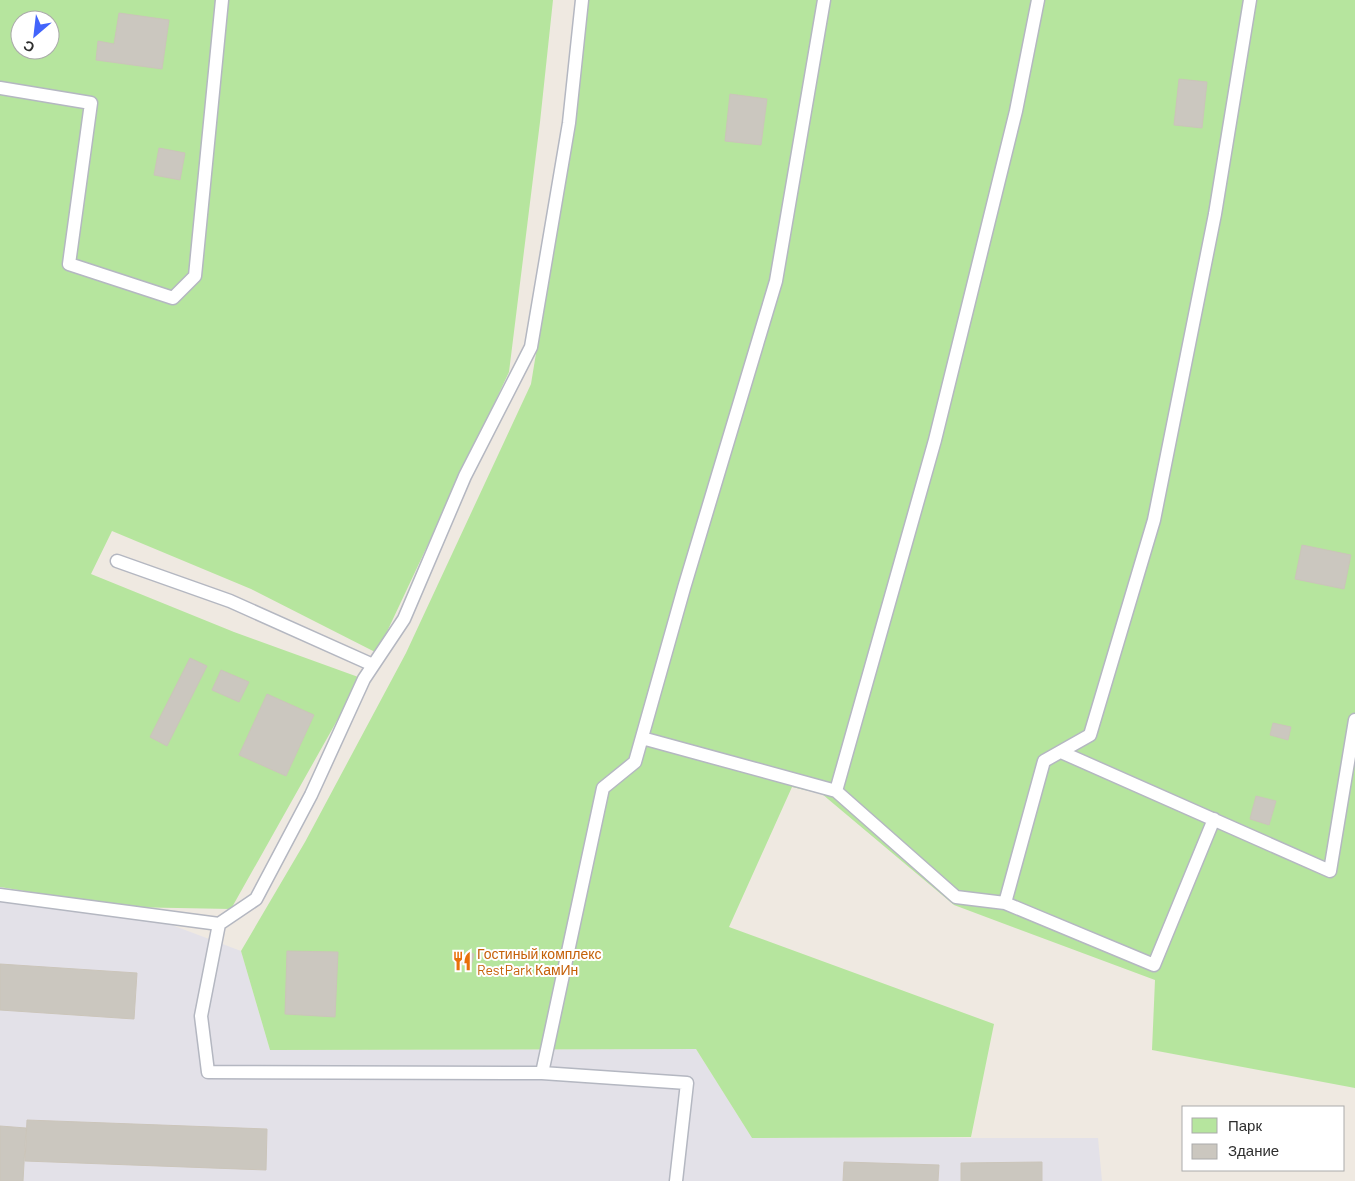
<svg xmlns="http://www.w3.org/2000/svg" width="1355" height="1181" font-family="Barlow,sans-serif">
  <rect width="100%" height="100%" fill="#efe9e1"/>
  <path fill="#e3e1e8" d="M0 887 124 907 241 951 270 1050 696 1049 752 1138H1098L1102 1181H0Z"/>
  <path fill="#b6e59e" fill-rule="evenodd" d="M0 0H553L540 122 509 372 377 653 251 589 112 531 91 574 234 632 361 678 231 909 124 907 0 887ZM20 20H50V50H20Z
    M587 0H1355V1088L1152 1050 1155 980 954 905 822 794 792 787 729 927 994 1024 971 1137 752 1138 696 1049 270 1050 241 951 305 842 406 653 531 384 558 219Z"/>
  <path fill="#cbc7bf" stroke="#cbc5ba" d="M119 13 169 20 162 69 96 60 98 41 114 44Z
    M1179 79 1207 82 1202 128 1174 125Z
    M730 94 767 99 761 145 725 141Z
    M159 148 185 153 180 180 154 175Z
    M1302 545 1351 555 1344 589 1295 579Z
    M190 658 207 666 167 746 150 737Z
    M221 670 249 682 239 702 212 690Z
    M267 694 314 715 286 776 239 755Z
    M1273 723 1291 727 1288 740 1270 735Z
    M1256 796 1276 801 1269 825 1250 819Z
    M287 951 338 952 335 1017 285 1014Z
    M466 952 474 954 471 966 456 962 458 954 465 956Z
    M0 964 137 973 134 1019 0 1010Z
    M27 1120 267 1129 266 1170 25 1161Z
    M0 1126 26 1128 23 1181H0Z
    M844 1162 939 1165 938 1181H843Z
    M1042 1162V1181H961V1163Z"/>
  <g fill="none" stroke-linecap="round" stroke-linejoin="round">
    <defs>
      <path id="lane" d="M1038 0 1016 111 935 440 836 791 956 897 1005 903 1044 761 1090 735 1154 520 1215 214 1250 0
        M0 88 91 103 69 264 173 298 195 276 222 0
        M117 561 230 601 373 665
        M642 738 836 791
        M1061 752 1330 871 1355 720
        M0 895 219 924 201 1016 208 1072 542 1073 687 1083 676 1181
        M1005 903 1154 965 1214 819
        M219 924 256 899 311 795 364 679 404 619 465 476 531 347 569 123 582 0
        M542 1073 603 788 635 762 684 588 776 281 824 0"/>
    </defs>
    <use href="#lane" stroke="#b4b7c1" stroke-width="15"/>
    <use href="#lane" stroke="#fff" stroke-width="12"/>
  </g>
  <defs>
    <symbol id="restaurant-bare" viewBox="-9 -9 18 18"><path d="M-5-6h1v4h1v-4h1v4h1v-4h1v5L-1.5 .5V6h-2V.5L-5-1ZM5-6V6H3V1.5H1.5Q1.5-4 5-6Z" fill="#e8710a" stroke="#fff" stroke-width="2.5" paint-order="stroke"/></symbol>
  </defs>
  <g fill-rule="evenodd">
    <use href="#restaurant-bare" x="448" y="947" width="28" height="28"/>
  </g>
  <g text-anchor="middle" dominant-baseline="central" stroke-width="4" stroke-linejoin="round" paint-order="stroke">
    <g font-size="14" fill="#c56008" stroke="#fff" text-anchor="start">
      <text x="477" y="953">Гостиный комплекс<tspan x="477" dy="16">RestPark КамИн</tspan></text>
    </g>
  </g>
  <rect x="1182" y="1106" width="162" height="65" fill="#ffffff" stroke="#ababab"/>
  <rect x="1192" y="1118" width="25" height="15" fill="#b6e59e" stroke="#ababab"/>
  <text x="1228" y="1131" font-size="15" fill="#2e2e2e">Парк</text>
  <rect x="1192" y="1144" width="25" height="15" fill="#cbc7bf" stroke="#ababab"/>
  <text x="1228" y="1156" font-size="15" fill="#2e2e2e">Здание</text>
  <g transform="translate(35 35) rotate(208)"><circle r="24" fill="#ffffff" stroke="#ababab"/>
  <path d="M0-4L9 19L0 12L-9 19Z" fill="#4264fb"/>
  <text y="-8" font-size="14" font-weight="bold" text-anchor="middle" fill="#2e2e2e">С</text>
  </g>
</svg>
